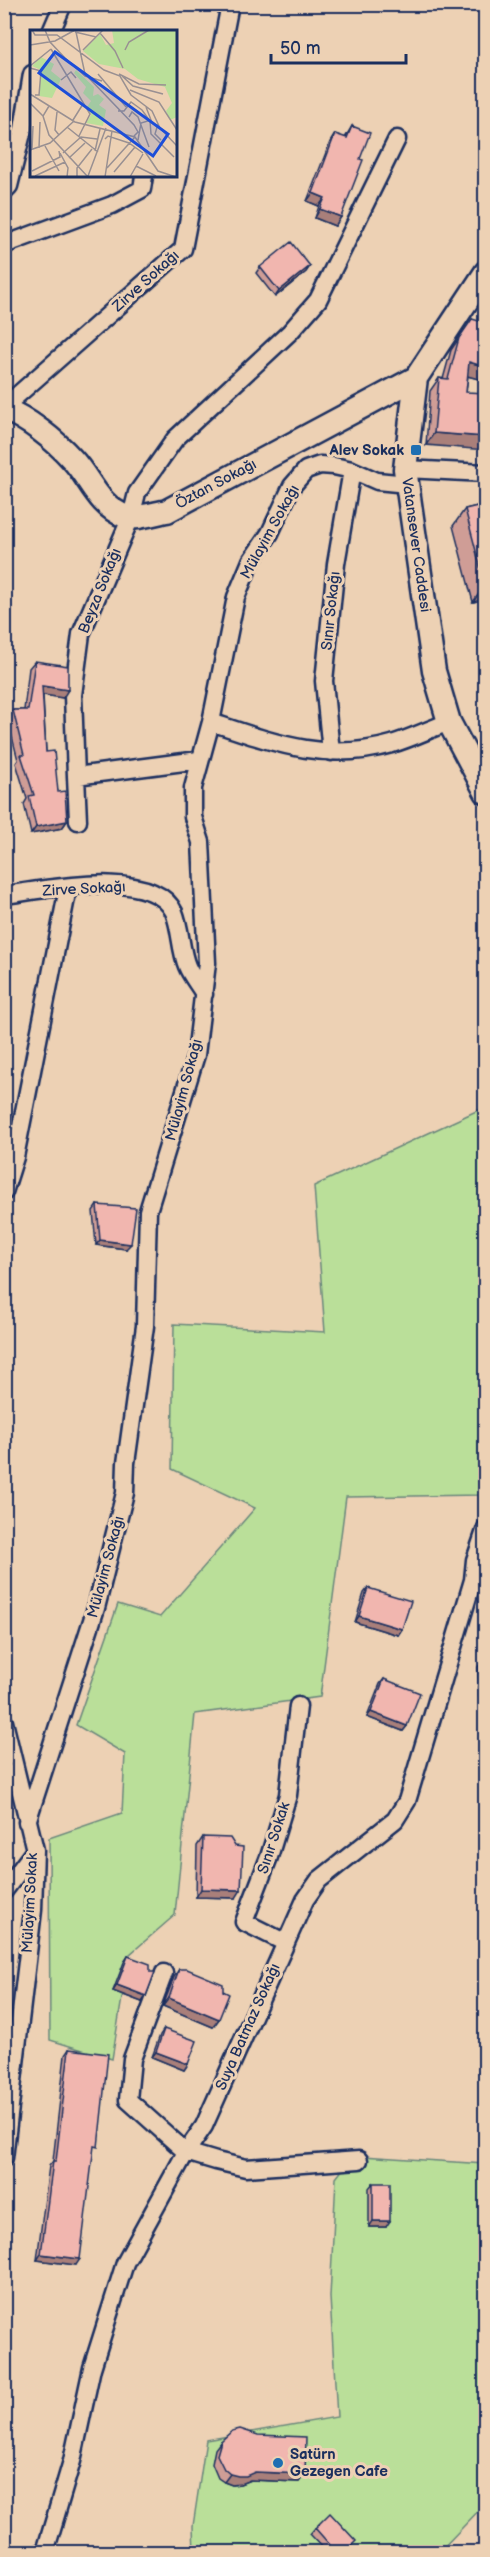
<svg xmlns="http://www.w3.org/2000/svg" width="490" height="2557" font-family="'Balsamiq Sans',sans-serif">
  <rect width="100%" height="100%" fill="#edd1b4"/>
  <filter id="ink" filterUnits="userSpaceOnUse"><feTurbulence type="fractalNoise" baseFrequency=".0167" numOctaves="2"/><feDisplacementMap in="SourceGraphic" scale="12" xChannelSelector="R" yChannelSelector="G"/><feConvolveMatrix kernelMatrix="1 2 1 2 8 2 1 2 1" color-interpolation-filters="sRGB"/></filter>
  <g filter="url(#ink)">
    <path fill="#badf99" stroke="#6a877c" stroke-width="1.5" d="M485 1107V1482L481 1495 346 1497 320 1697 195 1714 175 1915 129 1955 112 2059 50 2040 49 1838 122 1813 125 1754 76 1725 118 1604 160 1617 255 1508 172 1469 174 1324 325 1332 314 1186Z
      M362 2156 485 2164V2504L439 2552H194L193 2526 206 2440 337 2417 330 2297 336 2178 343 2169Z"/>
    <g fill="none" stroke-linecap="round" stroke-linejoin="round">
      <defs>
        <path id="street" d="M51 32 63 4
          M4 191 9 186 23 129 32 74
          M4 245 112 205 142 189 144 176
          M4 407 183 249 230 4
          M405 469 486 473
          M211 722C274 743 326 763 392 744 412 738 430 729 449 722
          M331 752 324 681 336 564 352 470
          M199 760 76 776 73 695 81 634 131 517 137 493 175 439 290 332 318 300 397 139
          M76 776 78 821
          M4 895C44 890 153 866 174 912 181 929 180 949 187 966 191 976 199 985 204 994
          M4 1192 15 1157 68 888
          M4 1722 35 1850 33 1910 4 2158
          M27 1822 96 1608 125 1493 126 1463 145 1326 148 1211 196 1055 207 963 201 842 193 817V788L211 722 236 597 251 561 270 533 292 486 306 470 320 465 334 466 352 470 377 481 407 484
          M4 1891 35 1850
          M286 1943 244 1922 269 1857 288 1795 298 1706
          M164 1973 132 2059 128 2100 186 2152 216 2161 246 2168 359 2160
          M45 2552 72 2461 92 2368 125 2263 186 2152 204 2126 305 1900 319 1880 395 1820 407 1801 473 1580 475 1560 486 1528"/>
        <path id="secondary" d="M486 272 416 378 405 469 434 671 449 722 486 792
          M4 409C27 418 55 440 72 459 90 478 98 506 125 516 136 520 155 513 167 511L416 378"/>
      </defs>
      <use href="#street" stroke="#1b2f5e" stroke-width="21"/>
      <use href="#secondary" stroke="#1b2f5e" stroke-width="27"/>
      <use href="#street" stroke="#edd1b4" stroke-width="16"/>
      <use href="#secondary" stroke="#edd1b4" stroke-width="22"/>
    </g>
    <path fill="#cf9d96" stroke="#1b2f5e" stroke-width="1.5" d="M352 126 360 159 341 217 335 226 315 218 319 206 307 201 330 142 335 134 345 138Z
      M310 266 306 272 275 297 256 273 260 267Z
      M472 319 486 381 468 376 466 392 426 445 430 391 439 378 443 379 451 350Z
      M486 504V599L473 602 453 526 465 509Z
      M35 661 63 698 43 695 46 752 67 821 62 828 31 834 24 804 27 799 16 763 18 760 7 717 13 710H24L29 668Z
      M97 1205 126 1249 96 1245 93 1211Z
      M368 1588 402 1629 398 1635 355 1622 364 1593Z
      M482 1661H486V1702L479 1696 478 1667Z
      M384 1679 407 1726 403 1731 367 1717 380 1684Z
      M203 1837 236 1898 196 1897 197 1846Z
      M128 1956 146 1996 142 2002 113 1991 124 1962Z
      M179 1969 219 2019 213 2027 163 2006 174 1977Z
      M164 2029 188 2064 184 2070 152 2057 160 2035Z
      M69 2049 93 2152 76 2265 37 2260 49 2166 53 2161 65 2055Z
      M373 2183 386 2227H369V2188Z
      M221 2441 305 2474 299 2482 250 2480 240 2484 232 2485 224 2482 218 2478 212 2464 215 2449Z
      M315 2528 352 2547 346 2553H328L310 2534Z"/>
    <path fill="#a97f7a" stroke="#1b2f5e" stroke-width="1.5" d="M313 193 325 198 319 206 307 201Z
      M320 209 341 217 335 226 315 218Z
      M310 266 306 272 275 297 279 291Z
      M469 362 486 367V381L460 374Z
      M434 433 486 437V450L426 445Z
      M485 585 486 599 473 602Z
      M42 686 68 690 63 698 37 694Z
      M67 821 62 828 31 834 36 827Z
      M100 1240 131 1244 126 1249 96 1245Z
      M359 1616 402 1629 398 1635 355 1622Z
      M371 1712 407 1726 403 1731 367 1717Z
      M201 1889 241 1890 236 1898 196 1897Z
      M117 1985 146 1996 142 2002 113 1991Z
      M169 1998 219 2019 213 2027 163 2006Z
      M156 2052 188 2064 184 2070 152 2057Z
      M373 2221H390L386 2227H369Z
      M41 2254 80 2259 76 2265 37 2260Z
      M255 2472 305 2474 299 2482 250 2480 240 2484 232 2485 224 2482 230 2474Z"/>
    <path fill="#f1b6af" stroke="#1b2f5e" stroke-width="1.5" d="M352 126 370 133 360 159 363 160 341 217 320 209 325 198 313 193 335 134 347 138Z
      M291 242 310 266 279 291 260 267Z
      M472 319 486 323V367L469 362 466 392 486 393V437L434 433 439 378 448 379 459 338Z
      M486 504V585H485L465 509Z
      M35 661 68 666V690L42 686 46 752 54 751 58 792 65 791 67 821 36 827 29 796 34 795 21 755H24L13 710H28Z
      M97 1205 136 1208 131 1244 100 1240Z
      M368 1588 411 1601 402 1629 359 1616Z
      M482 1661H486V1693L483 1691Z
      M384 1679 420 1693 407 1726 371 1712Z
      M4 1748 9 1765 4 1766Z
      M203 1837 230 1838 235 1846 243 1847 241 1890 201 1889Z
      M128 1956 150 1964V1972H155L146 1996 117 1985Z
      M179 1969H187L223 1984V1991L229 1994 219 2019 169 1998Z
      M164 2029 197 2041 188 2064 156 2052Z
      M69 2049 108 2054 98 2147 94 2146 80 2259 41 2254 53 2161H56Z
      M373 2183H390V2221H373Z
      M240 2429 258 2435 306 2437 305 2474 255 2472 246 2476H238L230 2474 224 2469 217 2455 221 2441 232 2431Z
      M330 2513 356 2541 344 2553H337L315 2528Z"/>
  </g>
  <g fill="#1f6fb2" stroke="#edd1b4" stroke-width="2">
    <rect x="410" y="444" width="12" height="12" rx="3"/>
    <circle cx="278" cy="2463" r="6"/>
  </g>
  <g text-anchor="middle" dominant-baseline="central" stroke-width="6" stroke-linejoin="round" paint-order="stroke">
    <g font-size="15" fill="#1b2f5e" stroke="#edd1b4">
      <text transform="translate(146 281) rotate(-42)">Zirve Sokağı</text>
      <text transform="translate(216 484) rotate(-28)">Öztan Sokağı</text>
      <text transform="translate(270 532) rotate(-61)">Mülayim Sokağı</text>
      <text transform="translate(416 545) rotate(82)">Vatansever Caddesi</text>
      <text transform="translate(100 591) rotate(-68)">Beyza Sokağı</text>
      <text transform="translate(331 611) rotate(-84)">Sınır Sokağı</text>
      <text transform="translate(84 889) rotate(-3)">Zirve Sokağı</text>
      <text transform="translate(184 1090) rotate(-75)">Mülayim Sokağı</text>
      <text transform="translate(106 1567) rotate(-75)">Mülayim Sokağı</text>
      <text transform="translate(274 1838) rotate(-72)">Sınır Sokak</text>
      <text transform="translate(30 1903) rotate(-87)">Mülayim Sokak</text>
      <text transform="translate(248 2027) rotate(-66)">Suya Batmaz Sokağı</text>
    </g>
    <g font-size="15" font-weight="bold" fill="#1b2f5e" stroke="#edd1b4" text-anchor="end">
      <text x="404" y="450">Alev Sokak</text>
      <text x="290" y="2454" text-anchor="start">Satürn<tspan x="290" dy="17">Gezegen Cafe</tspan></text>
    </g>
  </g>
  <g transform="translate(30 30)">
    <rect width="147" height="147" fill="#edd1b4"/>
    <path d="M82 0H147V87L140 90 136 81 142 73 135 57 108 49 95 39 69 34 53 21 70 4 76 15 84 13ZM11 27 24 34 21 41 31 49 22 68 9 66 11 40 2 36ZM46 40 64 57 63 66 68 64 74 69 69 75 76 80 73 96 56 93 61 85 57 77 61 71 53 63 56 57 44 43Z" fill="#badf99"/>
    <path fill="none" stroke="#999092" stroke-width="1.5" d="M2 0 5 5H27L74 40 90 46 101 65 122 81 130 98 147 116M15 0 20 12 35 28 55 46 72 51M45 2 66 7 73 0M46 2 55 44M70 3 85 21 93 38M0 15 25 11 45 0M21 19 60 84 49 106M53 20 66 7M95 20 99 12 119 0M0 36 21 19M0 38 11 41 9 65H5M68 44 97 78M89 44 109 54 136 55M57 46 104 95 108 102 104 106M92 46 103 56 133 64M31 50 41 42 46 48M100 60 129 72 147 100M0 64 45 92 105 107 128 141 146 147M0 73 13 86M19 76 13 86 19 105 58 147M88 81H94L101 72 112 80 120 91 121 104 144 127M27 82 25 100 29 105M99 87 102 82 108 87 119 117M43 90 53 74M128 94 125 104 131 110M37 97 68 122M75 109 78 106 99 113 113 123M108 110 111 93 121 90 116 77M15 116 29 141M9 118 10 92M0 120 20 113 44 91M2 120 3 96M65 121 70 99M30 123 38 138 37 147M33 123 51 107 67 109M39 128 55 113M106 136 126 146M77 138 105 107M2 141 30 127 29 121M84 142 105 117M5 146 35 132M58 146 76 98M47 147V138L62 119M75 147 82 101M100 147 113 124"/>
    <path fill="#1d4ed8" fill-opacity="0.15" stroke="#1d4ed8" stroke-width="3" d="M25 22 138 104 123 126 9 43Z"/>
    <rect width="147" height="147" fill="none" stroke="#1b2f5e" stroke-width="3"/>
  </g>
  <rect width="490" height="2557" fill="none" stroke="#edd1b4" stroke-width="24"/>
  <rect x="12" y="12" width="466" height="2533" fill="none" stroke="#1b2f5e" stroke-width="2" filter="url(#ink)"/>
  <path d="M271 54v9h135v-9" fill="none" stroke="#1b2f5e" stroke-width="3"/>
  <text x="280" y="54" font-size="18" fill="#1b2f5e" stroke="#edd1b4" stroke-width="4.5" paint-order="stroke">50 m</text>
</svg>
